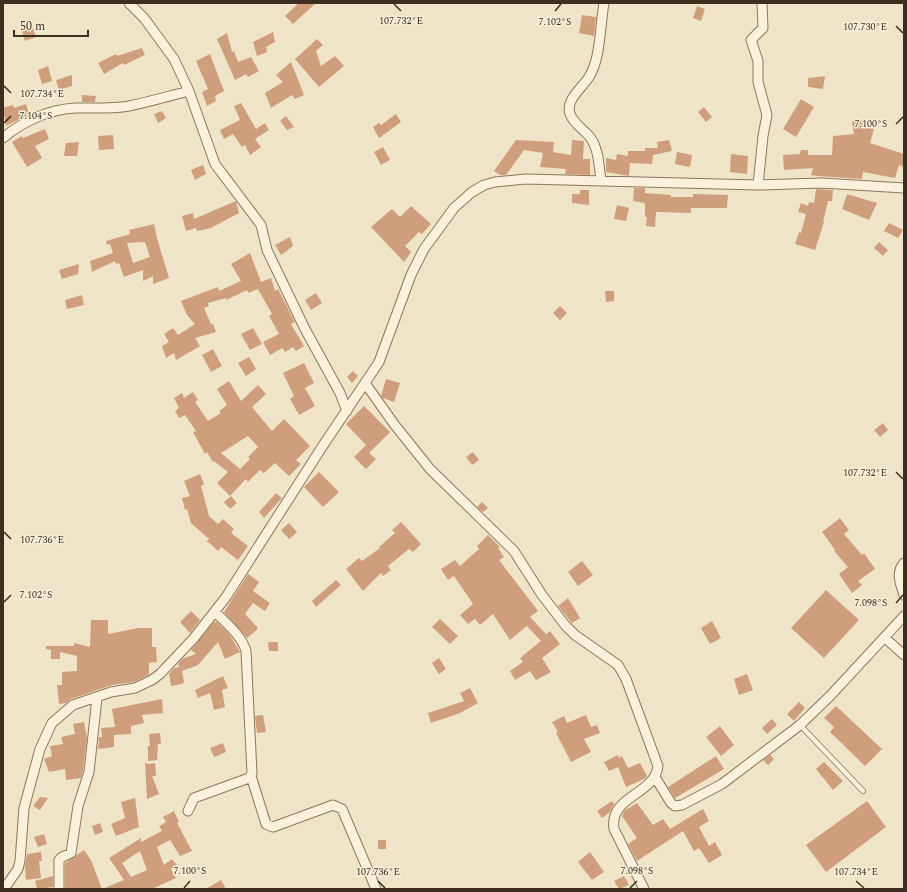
<svg xmlns="http://www.w3.org/2000/svg" width="907" height="892" font-family="Spectral,serif">
  <rect width="100%" height="100%" fill="#f0e4c8"/>
  <path fill="#cf9f7d" fill-rule="evenodd" d="M299 3H316L293 24 285 16Z
    M697 6 705 9 701 21 693 18Z
    M582 15 596 17 594 36 579 33Z
    M30 19 36 37 25 41 20 24Z
    M273 32 275 42 266 47 267 52 257 56 253 42Z
    M227 33 232 52 234 51 238 62 251 57 259 71 248 77 246 74 235 80 217 39Z
    M317 39 323 45 316 51 321 66 335 56 344 66 319 87 295 59Z
    M142 48 145 55 124 65 123 63 104 74 98 63 116 54 117 56Z
    M210 54 224 91 215 96 216 101 207 106 202 92 208 89 196 61Z
    M291 62 304 95 295 99 292 95 271 108 265 93 283 82 276 75Z
    M48 66 52 81 42 84 38 70Z
    M72 75V86L59 90 56 80Z
    M825 76 823 89 808 87V78Z
    M82 95 96 96 95 102H82Z
    M801 99 814 107 796 137 783 129Z
    M241 103 256 129 265 123 269 130 255 139 261 147 250 155 245 145 242 147 233 134 224 139 220 130 240 120 234 106Z
    M26 104 29 114 6 126 3 108 13 105 14 108Z
    M704 107 712 117 706 122 698 112Z
    M162 111 166 118 158 123 154 114Z
    M396 114 401 122 379 138 373 127 379 123 381 125Z
    M286 116 294 127 287 130 280 121Z
    M863 120 864 127 874 129 870 143 904 154V167L899 165 895 178 863 172 862 179 817 176 811 175 813 168 784 170 783 155 800 154 801 150H808V155H832L833 136 854 134 852 121Z
    M45 129 49 139 35 146 42 158 27 167 12 142 22 136 23 138Z
    M113 135 114 149 99 150 98 136Z
    M516 140 554 142 553 152 571 155 572 140 584 141 583 159H590V175L565 174 566 169 540 167 543 153 524 150 506 175H500L494 171Z
    M669 140 672 151 653 155 652 164 630 163 629 176 606 172V158L616 160 617 154 628 156V151H645V148H658L657 142Z
    M79 142 77 156H64L66 143Z
    M383 147 390 160 381 165 374 152Z
    M677 152 692 155 690 167 675 164Z
    M731 154 748 156 747 174 730 172Z
    M203 165 206 174 195 180 191 170Z
    M634 188H645V193L671 195V197H693V194L728 195 727 208H691V213L656 212 655 227 646 226 647 217H645V203L633 201Z
    M816 189 833 190 832 201H828L823 222H824L815 250 795 244 799 232 801 233 806 214 798 212 801 203 808 206 809 202 814 203Z
    M580 190H589V205L572 203V194H580Z
    M847 194 877 203 869 220 842 209Z
    M236 201 239 213 211 228 197 231 196 228 186 231 182 216 193 213 194 219Z
    M617 205 629 208 626 221 614 219Z
    M411 206 431 224 422 234 419 232 405 246 411 252 404 262 371 227 392 209 400 217Z
    M889 223 903 230 898 238 884 231Z
    M154 224 157 238 169 278 153 284V276L143 281V270L124 277 119 263 116 264 115 261 92 272 90 261 113 253 110 244 107 245 106 241 130 234 129 230ZM145 242 150 257 133 263 127 243Z
    M290 237 293 246 281 255 275 245Z
    M879 242 888 250 883 256 874 248Z
    M250 253 261 282 271 278 275 291 278 289 295 322 291 324 304 346 296 351 293 347 285 352 282 348 270 355 263 342 279 334 269 316 272 314 258 289 248 293 247 290 226 300V298L208 303 209 306 204 308 211 324H213L216 332 195 338 200 346 176 360 174 353 166 358 162 346 169 342 164 334 173 328 178 335 195 324 187 315 181 301 218 287 219 291 241 281 231 264Z
    M79 264 78 274 62 279 59 270Z
    M605 291H614V301L606 302Z
    M316 293 322 303 311 310 305 300Z
    M82 295 84 305 67 309 65 300Z
    M560 306 567 313 560 320 553 313Z
    M253 328 262 344 250 350 241 334Z
    M213 349 222 366 211 372 202 355Z
    M249 357 256 369 246 376 238 363Z
    M304 363 314 383 305 388 315 406 299 415 290 399 294 396 283 373Z
    M353 371 358 376 352 383 347 377Z
    M386 379 400 383 394 402 383 398 381 396Z
    M229 381 241 401 258 385 266 394 252 407 272 431 284 419 310 446 296 460 301 464 289 476 275 463 264 473 260 470 248 482 246 479 230 496 217 483 228 472 214 461 213 462 207 452 205 454 193 432 196 431 185 415 179 418 175 411 179 408 174 398 182 393 184 398 193 392 198 400 195 402 208 421 221 413 219 411 227 405 217 389ZM248 436 258 447 248 457 250 459 240 469 221 453Z
    M364 406 390 432 369 453 376 459 366 469 354 457 366 445 346 424Z
    M883 423 888 430 880 437 874 430Z
    M473 452 479 460 472 465 466 457Z
    M319 472 339 492 323 507 304 487Z
    M200 474 204 484 201 486 209 516 218 524 223 519 234 529 231 533 248 546 238 560 221 547 218 551 207 541 209 539 191 523 187 509 185 510 182 498 190 496 184 481Z
    M276 493 282 498 264 518 259 512Z
    M231 496 237 503 230 509 224 502Z
    M482 502 488 508 483 512 477 507Z
    M840 518 849 530 844 534 862 555 864 553 875 569 858 581 862 585 852 593 839 574 848 567 834 551 835 550 822 532Z
    M401 522 421 544 413 552 409 549 388 566 391 570 383 576 381 573 363 591 346 569 359 558 362 561 380 548 379 547 395 533 392 530Z
    M289 523 297 532 289 539 281 530Z
    M488 535 500 547 498 548 504 557 499 560 538 611 530 617 546 634 550 631 560 644 542 658 551 672 536 680 530 671 515 680 510 671 523 662 520 658 541 641 527 626 510 640 493 614 480 625 475 619 468 624 460 615 473 604 454 576 448 580 441 569 455 560 460 566 479 549 477 546Z
    M582 561 593 575 578 586 568 572Z
    M248 574 259 582 253 591 270 603 265 611 253 603 245 614 257 627V630L247 638 224 612Z
    M336 580 341 585 316 607 312 601Z
    M826 590 859 620 824 658 791 628Z
    M568 598 580 618 572 623 558 606Z
    M191 611 200 620 190 633 180 622Z
    M440 619 458 636 450 644 432 627Z
    M91 620H108V634L138 628H152V647H156L157 662 149 663V675L134 682 112 685 71 699 66 703 59 704 57 685H62V672L77 671V656L60 652V659H51V650L46 649V646H74V643L90 647Z
    M712 621 721 638 710 644 701 628Z
    M214 622H217L229 634 240 652 225 659 218 642 198 665 182 671 184 682 182 684 171 686 169 674 174 668 179 667 178 664 182 659 196 654 191 650Z
    M268 642H278V651H269Z
    M439 658 446 669 439 674 432 663Z
    M747 674 753 690 739 695 734 679Z
    M223 676 228 688 222 690 225 707 214 710 210 693 198 698 195 690Z
    M470 688 478 703 460 713 431 723 428 713 464 701 460 693Z
    M162 699 163 713 142 715 144 723 131 726V734L114 735V747L98 749 99 737H102L101 728 115 727 112 709Z
    M799 702 805 708 794 721 787 714Z
    M836 706 882 749 865 766 830 732 834 727 824 718Z
    M263 715 266 732 257 733 255 716Z
    M586 715 591 727 597 725 600 733 584 739 591 752 571 762 556 733 558 732 552 722 564 716 567 723Z
    M772 719 777 725 767 734 762 728Z
    M84 722 87 738 83 771 81 778 66 780 65 769 49 772 44 759 52 756 50 746 63 744 61 737 75 734 73 724Z
    M720 726 734 745 721 756 706 737Z
    M160 733 161 744H158L157 760 148 761V746H150L149 734Z
    M223 743 226 752 214 757 210 748Z
    M618 755 619 758 622 756 628 768 640 763 647 776 646 778 626 787 618 767 609 771 604 762Z
    M770 755 774 759 768 765 763 760Z
    M716 756 724 769 675 798 668 787Z
    M145 762 147 764 155 763 156 776H152L159 794 147 799Z
    M824 762 843 781 833 790 816 769Z
    M40 797 48 798 40 810 33 806Z
    M135 798 139 827 116 836 111 824 125 818 121 802Z
    M612 801 614 804 610 812 602 818 597 811Z
    M867 801 886 827 826 872 806 845Z
    M637 803 653 825 663 819 670 829 703 809 709 821 699 827 709 846 715 842 722 855 709 863 699 848 694 851 683 831 637 861 628 844 637 838 622 816 624 811Z
    M174 811 179 822 177 823 192 851 180 856 170 840 157 847 164 865 172 859 177 865 171 869 176 878 152 889H65V863L84 850 91 860 102 889 124 880 109 858 141 838V842L162 831 159 826 166 822 163 817ZM140 851 147 870 131 877 122 863Z
    M100 823 103 832 95 835 92 826Z
    M44 834 47 844 38 847 34 837Z
    M378 840H386V849H378Z
    M41 852 42 861H39L41 878 26 880 25 866 27 854Z
    M590 852 604 872 592 880 578 862Z
    M53 876V887L37 889 35 881Z
    M624 876 629 885 619 889 614 881Z
    M221 880 226 889H206Z"/>
  <g fill="none" stroke-linecap="round" stroke-linejoin="round">
    <defs>
      <path id="service" d="M800 725 863 791"/>
      <path id="minor" d="M129 3 144 18 174 59 189 91 215 164 261 225 267 250 305 329 340 393 347 411
        M3 138C23 121 50 109 76 108 94 108 111 109 129 106 149 102 169 96 189 91
        M601 181C599 167 599 149 590 137 584 130 573 123 570 114 565 100 583 87 589 77 601 58 600 25 604 3
        M758 185 763 136 767 115 758 82V61L751 40 763 28 762 3
        M365 383 394 424 430 469 514 551 542 595 565 625 575 635 618 665 626 679 658 766C655 795 609 795 614 829L644 889
        M904 563C895 573 901 585 904 595
        M885 638 904 655
        M251 776 266 824 273 827 333 805 342 809 376 889
        M655 777 671 803 675 806 682 805 722 784 800 725 831 695 904 616
        M188 811 194 798 249 778 252 773 246 651C242 636 226 623 215 612
        M4 889 18 869 20 861 24 808 40 749 52 723 73 705 111 692 135 688 152 680 160 674 194 638 226 597 322 447 379 362 411 275 424 249 454 208 472 192 484 185 495 182 526 179 758 185 822 183 904 188
        M59 889V860L62 857 71 853 78 806 89 772 97 698"/>
    </defs>
    <use href="#service" stroke="#8d765c" stroke-width="6"/>
    <use href="#minor" stroke="#8d765c" stroke-width="11"/>
    <use href="#service" stroke="#faf1dc" stroke-width="4.5"/>
    <use href="#minor" stroke="#faf1dc" stroke-width="9"/>
  </g>
  <path fill="none" stroke="#3d2e20" stroke-width="1.5" d="M394 4 401 11M555 11 561 4M896 26 903 33M4 86 11 93M4 123 11 116M896 124 903 117M896 472 903 479M4 532 11 539M4 602 11 595M896 603 903 595M378 881 385 888M856 881 864 888M184 888 190 881M630 888 637 881"/>
  <g font-size="10" text-anchor="middle" fill="#3d2e20" stroke="#f7eed8" stroke-width="3" stroke-linejoin="round" paint-order="stroke">
    <text x="401" y="24">107.732°E</text>
    <text x="555" y="25">7.102°S</text>
    <text x="865" y="30">107.730°E</text>
    <text x="42" y="97">107.734°E</text>
    <text x="36" y="119">7.104°S</text>
    <text x="871" y="127">7.100°S</text>
    <text x="865" y="476">107.732°E</text>
    <text x="42" y="543">107.736°E</text>
    <text x="36" y="598">7.102°S</text>
    <text x="871" y="606">7.098°S</text>
    <text x="190" y="874">7.100°S</text>
    <text x="637" y="874">7.098°S</text>
    <text x="378" y="875">107.736°E</text>
    <text x="856" y="875">107.734°E</text>
  </g>
  <rect width="907" height="892" fill="none" stroke="#3d2e20" stroke-width="8"/>
  <path d="M14 30v6h74v-6" fill="none" stroke="#3d2e20" stroke-width="2"/>
  <text x="20" y="30" font-size="12" fill="#3d2e20" stroke="#f7eed8" stroke-width="3" paint-order="stroke">50 m</text>
</svg>
